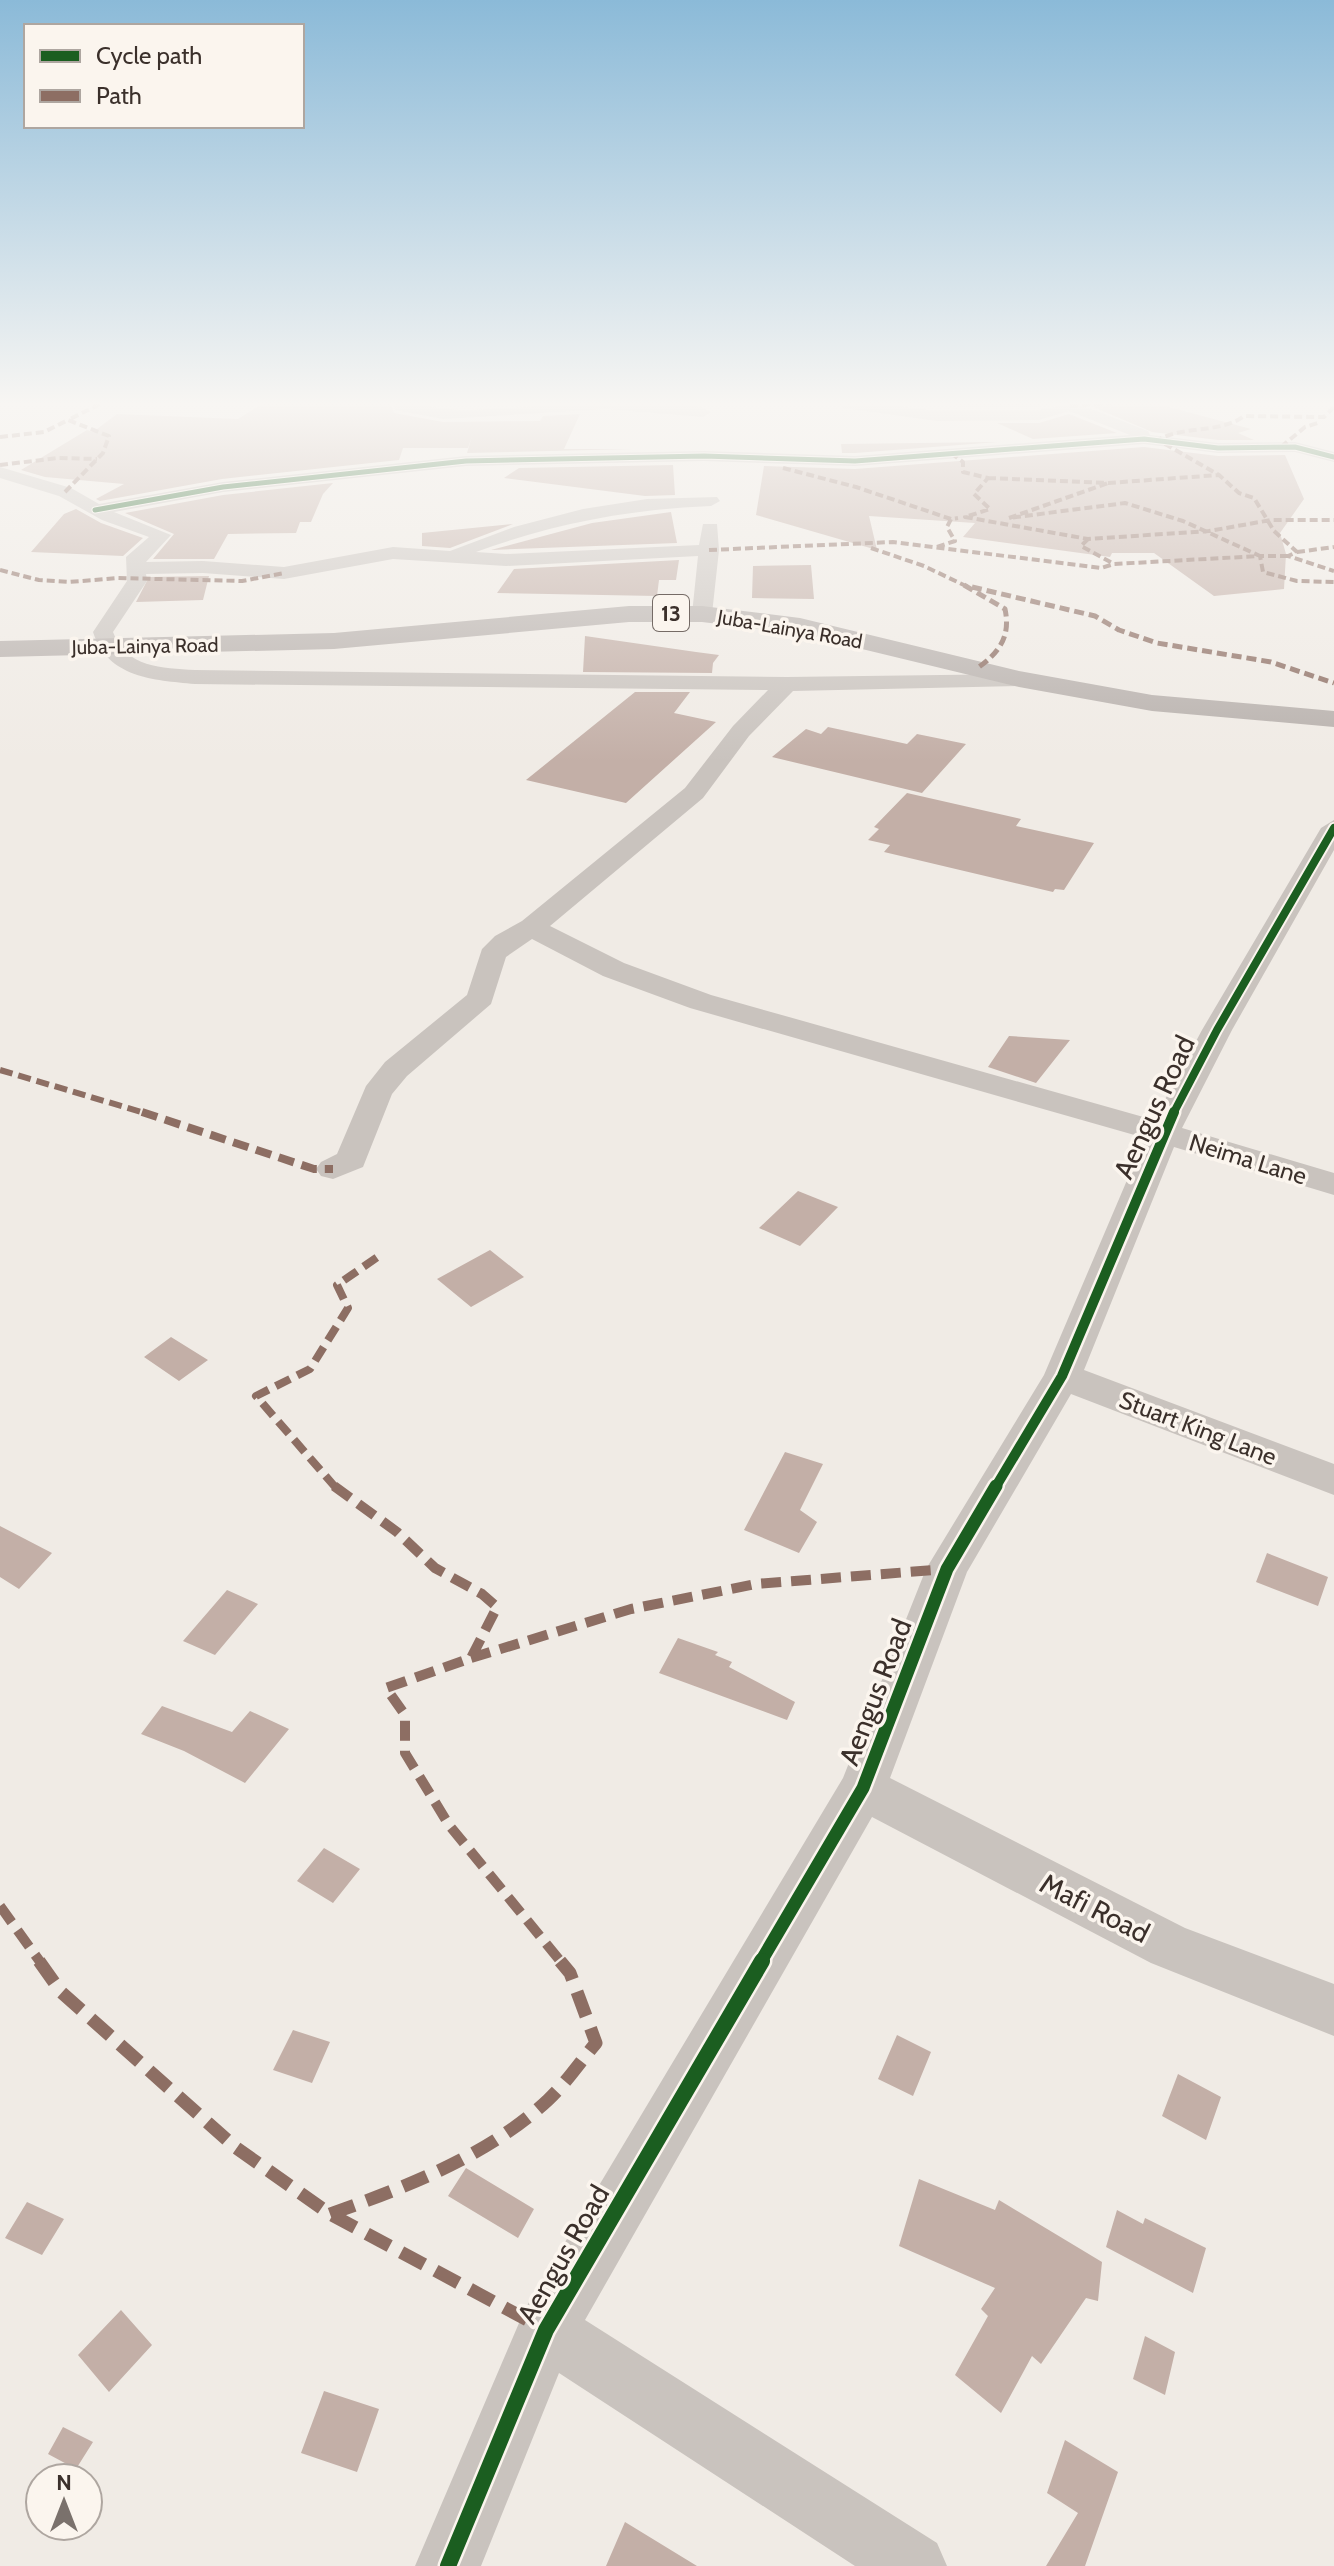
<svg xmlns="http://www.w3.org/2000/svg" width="1334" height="2566" font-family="Cabin,sans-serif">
  <rect width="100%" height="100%" fill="#f0ebe5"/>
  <path fill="#c3afa7" d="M263 403H390L394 413 443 422 540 421 543 416 580 414 564 449H633L467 453 472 436 468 448H403L399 460 222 479 100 501 96 499 124 484 45 477 21 470 87 430 93 432 117 414 238 419Z
    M951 403H1060L1038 407H960Z
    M1084 403H1154L1251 429 1238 433 1254 440H1218L1152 432Z
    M1069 414 1117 433 1033 439 997 423H1039Z
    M998 442 855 453H842L841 444Z
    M1144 447 1218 456 1285 455 1304 499 1280 533 1286 554 1284 589 1214 596 1154 553H1112L1110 557 963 537 975 523 869 516 877 550 756 515 764 466 855 469Z
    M673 465 675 495 645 496 504 478 519 468Z
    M333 483 323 494 311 522H300L296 533 228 534 214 559H153L174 534 125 513 223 495Z
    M76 509 101 523 143 538 123 556 31 552 64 514Z
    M671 512 677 543 491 550 592 523Z
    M513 524 450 548 422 546V533Z
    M679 560 676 580H659L657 596 497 593 514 569Z
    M811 565 814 599 752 598 753 566Z
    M209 576 203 600 136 602 149 577Z
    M585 636 696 652 719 655 713 663 712 673 583 672Z
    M635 692H690L674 713 716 722 626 803 526 780Z
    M828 727 907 744 917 734 966 744 922 793 772 757 806 729 821 734Z
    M907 793 1021 819 1016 826 1094 843 1064 890 1055 889 1053 892 884 852 890 845 868 840 879 829 874 827Z
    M1009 1036 1070 1040 1036 1083 988 1067Z
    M798 1191 838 1207 800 1246 759 1228Z
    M490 1250 524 1277 471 1307 437 1279Z
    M171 1337 208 1360 179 1381 144 1357Z
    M785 1452 823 1464 800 1510 817 1522 799 1553 744 1530Z
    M0 1526 52 1553 19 1589 0 1577Z
    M1267 1553 1328 1577 1318 1606 1256 1582Z
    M227 1590 258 1604 215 1655 183 1641Z
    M678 1638 718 1652 715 1655 732 1662 729 1667 795 1702 787 1720 659 1673Z
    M162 1706 232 1732 250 1711 289 1729 245 1783 184 1751 141 1734Z
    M324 1848 360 1869 333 1903 297 1881Z
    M293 2030 330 2042 312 2083 273 2070Z
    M897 2035 931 2052 913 2096 878 2079Z
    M1178 2074 1221 2097 1206 2140 1162 2116Z
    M466 2168 534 2209 518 2238 448 2196Z
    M919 2179 995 2210 999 2200 1102 2262 1098 2301 1086 2298 1041 2364 1032 2356 1001 2413 955 2375 988 2316 981 2309 995 2288 899 2246Z
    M27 2202 64 2219 42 2255 5 2238Z
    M1117 2210 1143 2224 1145 2218 1206 2248 1193 2293 1106 2247Z
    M121 2310 152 2345 109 2392 78 2355Z
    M1145 2336 1175 2352 1165 2395 1133 2379Z
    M324 2391 379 2409 357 2472 301 2453Z
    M63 2427 93 2442 76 2469 48 2454Z
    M1065 2440 1118 2472 1085 2566H1046L1078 2513 1047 2493Z
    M625 2522 697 2566H606Z"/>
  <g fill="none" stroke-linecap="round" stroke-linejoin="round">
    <path fill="#c9c3be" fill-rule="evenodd" d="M393 403C416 402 441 410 466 410 507 410 687 390 711 412L703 417 606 409 443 419 395 410Z
      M836 403H877L930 410H1038L1076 403 1148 431 1150 435 1218 443 1295 442 1334 452V462L1295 452 1218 453 1144 444 855 466 704 461 466 466 223 492 114 512 171 535 146 562 203 561 284 567 393 547 450 551 514 527 583 509 647 499 717 497 720 501 711 506C630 509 552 524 476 552L506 554 699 545 703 524H717L719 550 712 614 702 620 692 614 698 556 506 566 393 559 284 579 203 573 146 574 147 581 113 632C126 668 162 668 195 670L787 677 1027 674 1030 679 1019 686 793 691 749 736 703 798 550 926 624 963 711 995 1154 1120 1202 1030 1321 828 1334 820V850L1232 1030 1182 1128 1334 1173V1195L1174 1147 1084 1370 1334 1464V1495L1071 1394 967 1572 890 1778 1185 1928 1334 1984V2036L1151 1963 872 1817 585 2320 937 2543 947 2566H855L559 2373 481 2566H415L525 2309 843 1778 926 1569 1044 1375 1145 1138 690 1008 603 976 532 939 506 957 491 1004 407 1076 392 1094 363 1167 333 1179 321 1176 316 1169 321 1162 337 1154 366 1086 385 1062 467 995 482 949 495 936 522 921 685 788 733 726 768 690 195 684C153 680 108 678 93 632L127 581 126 557 149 537 102 520 59 496 0 478V467L71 488 99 504 223 482 466 456 704 451 855 456 1130 435 1069 411 1039 420 937 421 844 408Z"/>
    <path fill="#b8b1ad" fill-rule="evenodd" d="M629 606H702L800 618 1019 671 1152 695 1334 711V727L1152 711 1019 687 800 634 702 622H629L334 649 0 657V641L334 633Z"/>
    <path stroke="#8d6e63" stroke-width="4" stroke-dasharray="8 4" stroke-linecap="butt" d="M1070 406 1112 403
      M1334 407 1324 417 1244 416C1220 434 1184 425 1158 440L1219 475 1239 493 1254 498 1274 531 1297 552 1288 556 1334 571
      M0 437 44 432 68 420
      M1281 447 1305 427 1321 422
      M951 453 963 462V472L988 478 974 494 990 509 965 517 1088 539 1209 531 1271 520H1334
      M0 465 58 458 97 459
      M783 468 856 487 951 519
      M988 478 1108 483 1219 475
      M65 492 103 453 109 436 68 420 102 403
      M1088 539 1081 546 1114 564 1260 556 1183 521 1125 503 1009 518 1108 483
      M937 547 955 541 947 527 951 519 958 518
      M871 548 924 566 968 587
      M709 550 893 542 1101 568 1114 564
      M1297 552 1334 547
      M1288 556H1260L1263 572 1297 581 1334 582
      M0 570 39 580 69 582 118 578 242 581 284 573"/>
    <path stroke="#8d6e63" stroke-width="5" stroke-dasharray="10 5" stroke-linecap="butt" d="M964 585 1005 609C1011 637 999 653 976 669
      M972 587 1095 616 1119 630 1157 643 1271 662 1334 683"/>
    <path stroke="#8d6e63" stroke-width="6" stroke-dasharray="13 6" stroke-linecap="butt" d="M0 1070 148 1114"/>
    <path stroke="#8d6e63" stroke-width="8" stroke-dasharray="16 8" stroke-linecap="butt" d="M142 1112 314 1169H333
      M336 1488 256 1396 310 1369 348 1308 337 1285 379 1256"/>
    <path stroke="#8d6e63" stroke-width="10" stroke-dasharray="20 10" stroke-linecap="butt" d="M334 1486 397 1532 435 1568 482 1594 497 1607 471 1658 386 1688 405 1715V1753L449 1825 562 1963
      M471 1658 631 1609 756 1584 947 1569
      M0 1906 41 1963"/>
    <path stroke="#8d6e63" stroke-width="13" stroke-dasharray="26 13" stroke-linecap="butt" d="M39 1961 61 1992 235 2147 330 2214 546 2330
      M330 2214C406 2187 488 2156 548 2100 566 2083 580 2062 596 2043L570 1973 560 1961"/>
    <defs>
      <path id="cycleway-far4" d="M95 510 223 487 466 461 704 456 855 461 1144 439 1218 448 1295 447 1334 457"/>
      <path id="cycleway-far3" d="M1173 1114 1217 1030 1334 828"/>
      <path id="cycleway-far2" d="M995 1488 1062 1376 1174 1112"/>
      <path id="cycleway-far1" d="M760 1963 863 1788 947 1569 996 1486"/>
      <path id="cycleway" d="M448 2566 546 2330 762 1961"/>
    </defs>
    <use href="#cycleway-far4" stroke="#fbf5ee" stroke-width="7"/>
    <use href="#cycleway-far3" stroke="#fbf5ee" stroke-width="12"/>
    <use href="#cycleway-far2" stroke="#fbf5ee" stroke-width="15"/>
    <use href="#cycleway-far1" stroke="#fbf5ee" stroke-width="18"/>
    <use href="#cycleway" stroke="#fbf5ee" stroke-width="21"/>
    <use href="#cycleway-far4" stroke="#1b5e20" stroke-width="5"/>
    <use href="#cycleway-far3" stroke="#1b5e20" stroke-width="8"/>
    <use href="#cycleway-far2" stroke="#1b5e20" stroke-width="10"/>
    <use href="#cycleway-far1" stroke="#1b5e20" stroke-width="13"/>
    <use href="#cycleway" stroke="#1b5e20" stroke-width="16"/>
  </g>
  <linearGradient id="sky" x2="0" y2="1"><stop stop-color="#8bbad8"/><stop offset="0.53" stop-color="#f8f6f3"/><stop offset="1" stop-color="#f8f6f3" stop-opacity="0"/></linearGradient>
  <rect width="1334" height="762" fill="url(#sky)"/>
  <g text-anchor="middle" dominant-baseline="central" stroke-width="7" stroke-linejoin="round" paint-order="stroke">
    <g font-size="20" fill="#3b302b" stroke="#fbf5ee">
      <text transform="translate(790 629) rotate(10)">Juba-Lainya Road</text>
      <text transform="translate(145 646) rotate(-1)">Juba-Lainya Road</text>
    </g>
    <rect fill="#fbf5ee" stroke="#756b66" stroke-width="2" x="653" y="595" width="36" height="36" rx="6"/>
    <g font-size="22" font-weight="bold" fill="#3b302b">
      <text x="671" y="613">13</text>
    </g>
    <g font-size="24" fill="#3b302b" stroke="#fbf5ee">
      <text transform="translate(1248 1159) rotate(17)">Neima Lane</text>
      <text transform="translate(1198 1428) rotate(21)">Stuart King Lane</text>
    </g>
    <g font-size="28" fill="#3b302b" stroke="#fbf5ee">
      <text transform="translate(1154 1107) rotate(-65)">Aengus Road</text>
      <text transform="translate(875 1692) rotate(-69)">Aengus Road</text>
      <text transform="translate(1095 1908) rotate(27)">Mafi Road</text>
      <text transform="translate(563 2254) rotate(-60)">Aengus Road</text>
    </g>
  </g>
  <rect x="24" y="24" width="280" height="104" fill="#fbf5ee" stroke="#aea6a0" stroke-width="2"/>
  <rect x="40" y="50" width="40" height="12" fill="#1b5e20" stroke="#aea6a0" stroke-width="2"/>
  <text x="96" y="64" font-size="24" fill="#3b302b">Cycle path</text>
  <rect x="40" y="90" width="40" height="12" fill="#8d6e63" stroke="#aea6a0" stroke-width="2"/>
  <text x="96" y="104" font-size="24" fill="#3b302b">Path</text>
  <g transform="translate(64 2502)"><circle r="38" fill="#fbf5ee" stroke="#aea6a0" stroke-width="2"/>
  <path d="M0-6L14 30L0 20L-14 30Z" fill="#7a716c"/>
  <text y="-12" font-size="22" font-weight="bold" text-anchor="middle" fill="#3b302b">N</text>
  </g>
</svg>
